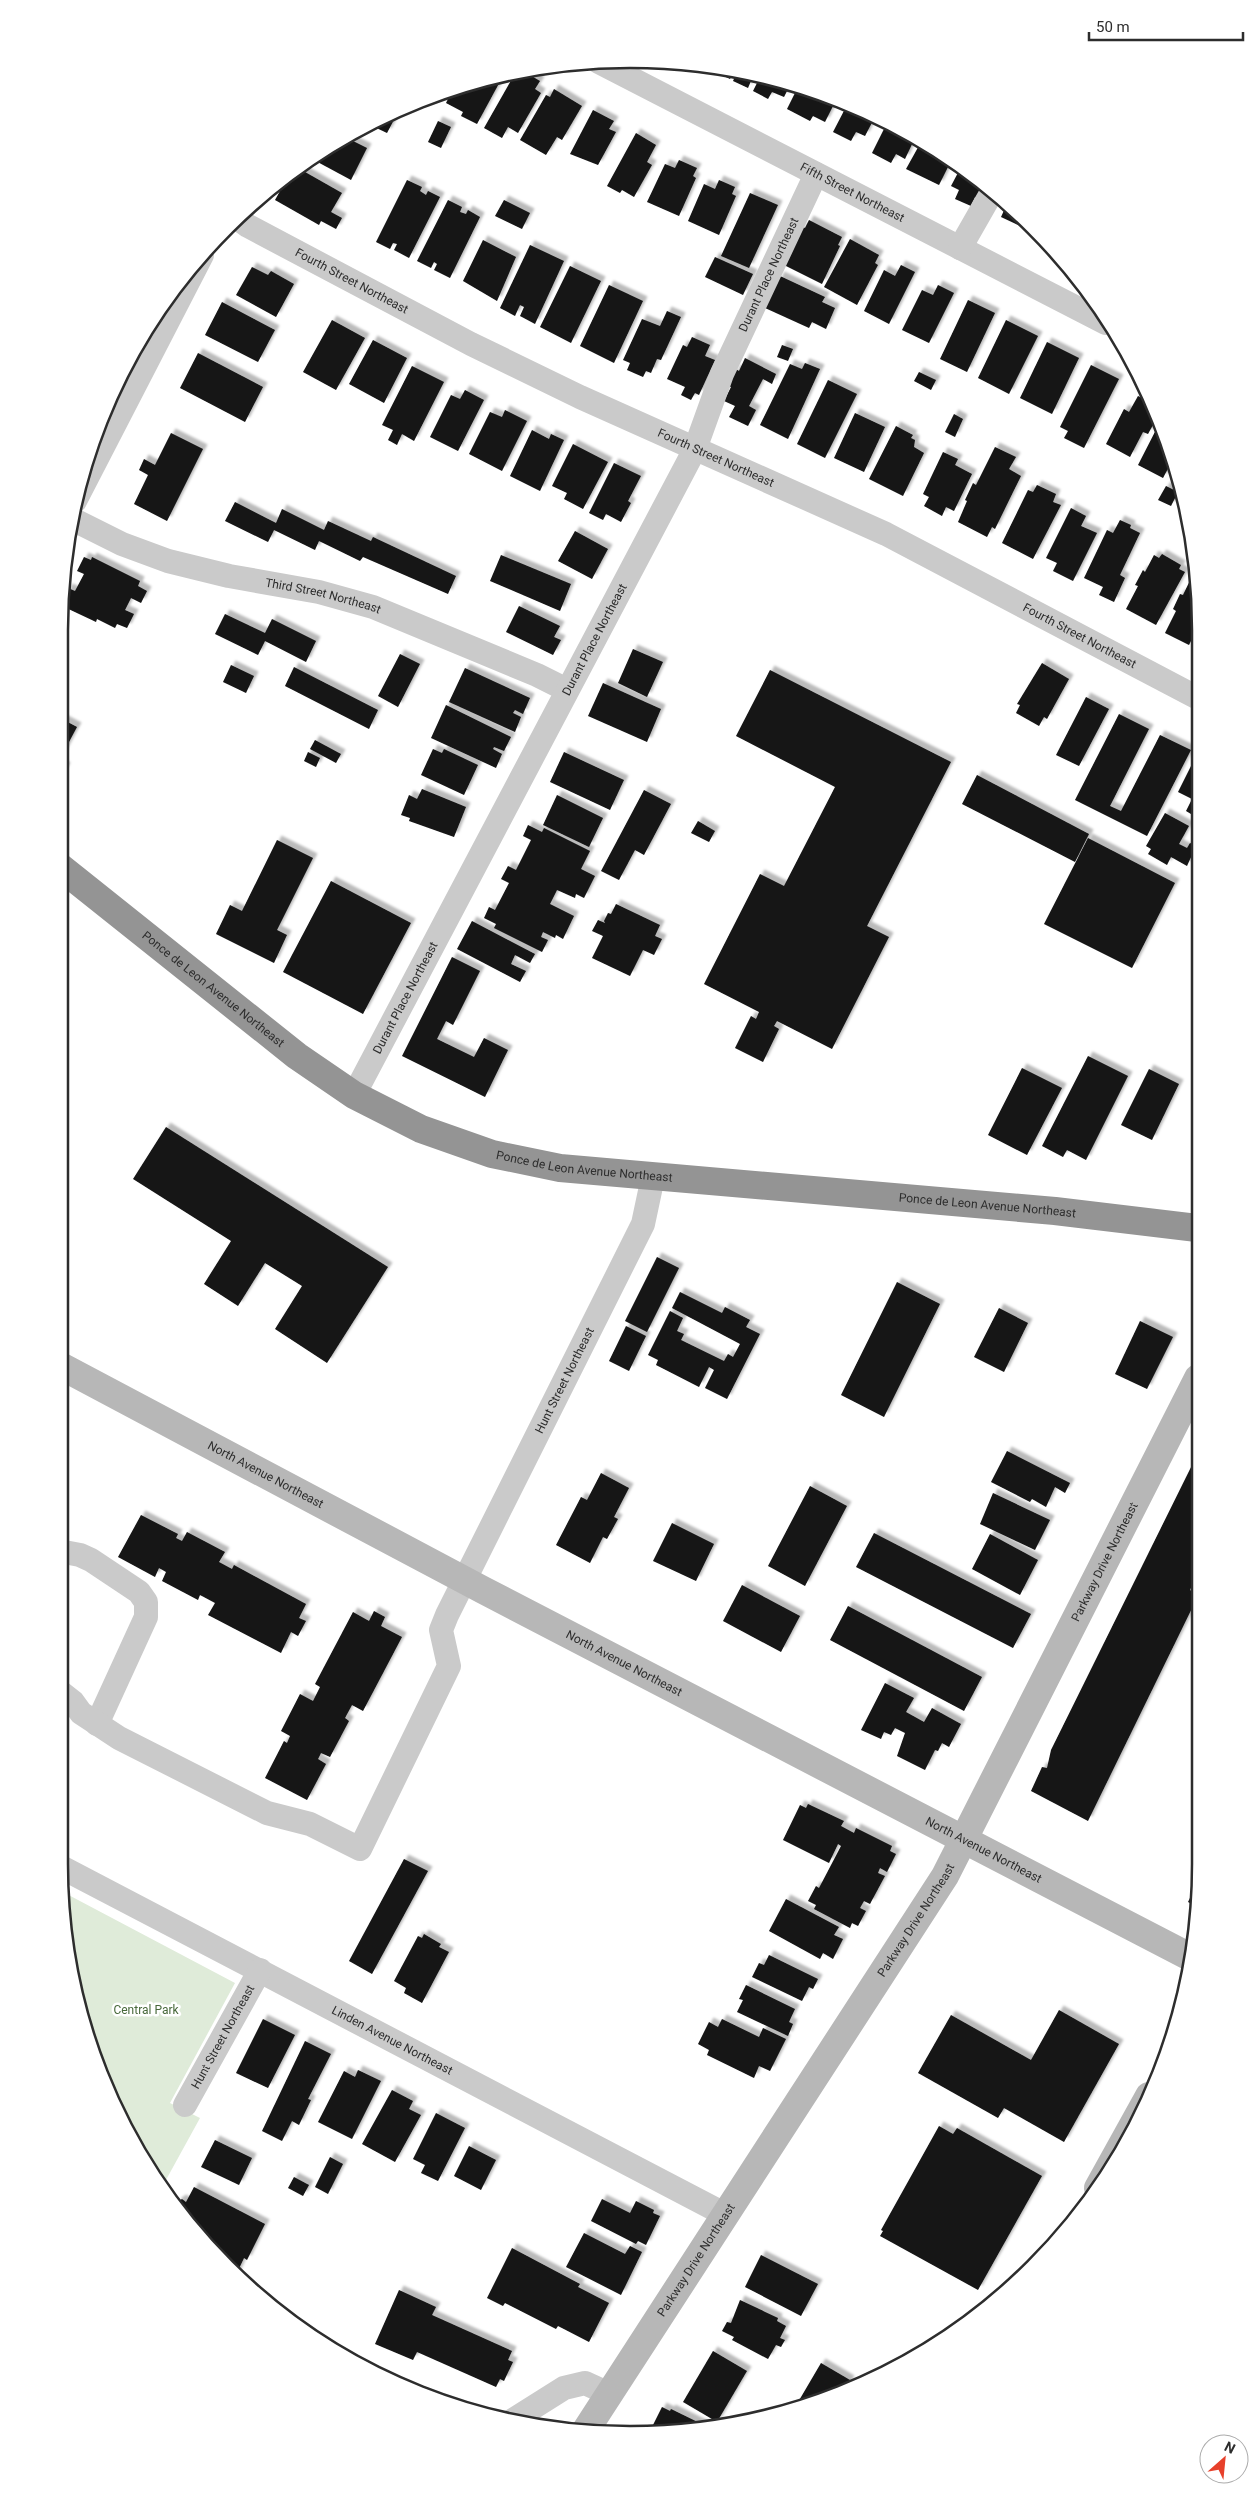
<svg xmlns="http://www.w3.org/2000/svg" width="1259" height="2494" font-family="Roboto,sans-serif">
  <defs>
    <filter id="shadow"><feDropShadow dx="4.5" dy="-4.5" stdDeviation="1" flood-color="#0004"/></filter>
  </defs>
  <rect width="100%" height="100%" fill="#fff"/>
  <path fill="#dfebd9" d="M61 1891 235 1983 170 2103 200 2118 161 2189C119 2126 83 2051 70 1975 65 1948 64 1919 61 1891Z"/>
  <path fill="#141414" filter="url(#shadow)" d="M717 68 734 71 730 79 715 72Z
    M523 71 540 81 535 89 541 93 518 133 508 127 502 138 484 128 513 77 515 78 519 72Z
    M737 72 754 74 748 88 733 81Z
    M757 75 791 83 784 97 772 92 768 99 753 91 758 81 755 80Z
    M503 76 477 124 461 116 463 112 446 103 454 87Z
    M803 88 836 100 825 122 813 116 810 121 787 109 795 93 800 95Z
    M554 89 582 106 562 140 557 137 546 155 520 140 546 95 550 97Z
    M847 105 876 115 865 136 856 132 851 141 833 132Z
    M593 110 614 121 609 129 616 132 598 165 570 154Z
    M390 114 396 116 387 133 370 125 367 131 361 128Z
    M438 121 451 127 441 148 428 142Z
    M888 121 915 138 905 159 896 154 891 163 872 153Z
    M636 133 656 145 647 162 652 165 634 197 622 190 620 193 607 186Z
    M343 136 367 148 351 180 312 159Z
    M921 142 951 161 939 185 906 169Z
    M679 160 697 168 693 176 696 178 679 216 647 202 665 164 675 168Z
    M961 167 977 177 989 189 983 201 975 197 971 206 955 199 959 190 951 186Z
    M298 168 342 193 331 212 342 218 336 229 321 221 319 225 275 200 289 175Z
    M407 180 422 187 420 191 426 195 428 191 440 197 409 258 394 250 397 244 393 243 390 249 376 242Z
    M719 180 735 187 732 194 736 196 719 235 688 221 704 184 715 189Z
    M750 193 778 205 749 268 721 256Z
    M448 200 462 207 460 212 466 214 468 210 480 217 450 278 434 270 437 264 434 262 431 268 417 261Z
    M504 200 530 213 522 229 495 216Z
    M1006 206 1031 231 1001 217Z
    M809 220 842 237 838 245 840 246 822 284 784 265 803 227 805 228Z
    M850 239 879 255 875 263 878 265 857 305 824 287Z
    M483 240 516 257 497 301 463 281Z
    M530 245 564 261 535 324 520 316 524 307 520 305 515 316 500 308Z
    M715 257 753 274 743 295 705 277Z
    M901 265 915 272 889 324 864 311 884 270 895 276Z
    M570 266 601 281 571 343 540 327Z
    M252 267 268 275 271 271 294 284 276 317 236 295Z
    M780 276 825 297 822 302 835 308 826 329 812 322 809 328 765 308Z
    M609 285 643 301 614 363 580 346Z
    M938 285 954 293 929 343 902 330 922 290 933 295Z
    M968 300 995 313 967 372 940 359Z
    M222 302 275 330 258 362 205 335Z
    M667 311 681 317 661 360 657 359 651 373 646 371 643 377 627 370 630 363 623 360 642 319 660 326Z
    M332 320 365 338 336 390 303 372Z
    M1006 320 1038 336 1009 394 978 378Z
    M692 337 710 345 705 356 715 360 699 395 695 393 691 400 681 395 685 387 667 379 683 345 687 347Z
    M373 340 407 358 384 403 349 384Z
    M1047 342 1079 358 1052 414 1020 398Z
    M782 345 793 349 788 361 777 357Z
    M198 353 263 387 245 422 180 388Z
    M745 358 776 374 772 384 763 379 749 406 756 410 748 426 729 417 735 406 724 401 731 387 728 386 736 369 739 371Z
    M805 363 820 369 788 439 760 425 790 364 802 369Z
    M1091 365 1119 379 1084 448 1064 438 1068 431 1060 427Z
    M412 366 444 382 414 441 402 434 397 445 388 440 393 430 382 425Z
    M919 372 936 380 931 390 914 381Z
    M828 380 857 394 825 458 797 444Z
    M465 390 484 400 458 451 430 437 451 395 460 399Z
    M1138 396 1152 403 1158 416 1148 434 1143 432 1130 457 1106 444 1124 409 1129 412Z
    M505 410 527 421 502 471 469 454 490 412 502 417Z
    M855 413 885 427 864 472 834 458Z
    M954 414 963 419 955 437 945 432Z
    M1160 422 1171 463 1163 478 1138 465Z
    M896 426 913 435 911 438 915 440 914 447 924 453 903 496 869 479Z
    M532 430 549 439 551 434 564 440 540 491 510 476Z
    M171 433 203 449 167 521 134 504 148 475 139 470 144 459 155 465Z
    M573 444 608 462 583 509 564 499 567 493 552 486Z
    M995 447 1016 457 1009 469 1021 476 995 529 992 527 987 537 958 522 967 501 965 500 973 483 976 485Z
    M943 452 958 459 955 465 972 474 954 511 946 507 942 516 924 506 929 497 923 494Z
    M614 463 641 476 628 501 631 503 621 522 606 514 603 520 589 513Z
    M1037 485 1056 494 1053 502 1061 505 1033 559 1002 543 1028 490 1033 492Z
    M1166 486 1178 492 1171 506 1158 500Z
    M235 502 276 523 282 509 324 530 328 521 371 541 373 537 456 576 448 594 363 557 360 561 319 541 315 550 274 530 268 542 225 521Z
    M1071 508 1086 516 1081 526 1097 533 1073 581 1053 571 1057 563 1046 558Z
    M1120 520 1131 525 1130 528 1140 533 1120 575 1125 578 1114 602 1099 595 1103 587 1084 578 1107 530 1113 533Z
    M575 531 608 549 592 579 558 561Z
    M1162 554 1181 565 1179 569 1185 572 1156 625 1126 609 1138 586 1135 585 1143 570 1145 572 1154 555 1159 558Z
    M501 555 571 584 560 611 490 581Z
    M84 557 91 560 92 557 140 581 138 586 147 591 141 603 131 598 125 610 134 614 127 628 117 624 115 628 97 619 96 622 60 605 68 588 75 591 84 574 77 571Z
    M1195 570 1196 638 1193 637 1189 645 1165 633 1176 611 1173 609 1180 594 1183 595Z
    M519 606 560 626 554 637 561 640 553 655 506 632Z
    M225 614 265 633 272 619 316 641 306 662 265 641 258 655 215 634Z
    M633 649 663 662 647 697 618 683Z
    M400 654 420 664 398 707 378 696Z
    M1042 663 1069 679 1047 719 1044 717 1039 726 1016 713 1020 705 1017 704Z
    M231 665 254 676 246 693 223 682Z
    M294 667 378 710 369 729 285 686Z
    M465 668 530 698 523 714 515 710 513 713 521 717 515 732 449 702Z
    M770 670 951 762 867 926 889 937 832 1049 777 1021 774 1026 779 1029 763 1062 735 1048 751 1016 756 1019 759 1012 704 984 760 874 784 886 835 787 736 736Z
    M603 683 661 709 647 742 588 716Z
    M1086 697 1109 709 1079 766 1056 755Z
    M446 705 511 737 504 751 494 747 493 749 502 754 496 768 431 738Z
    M1119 714 1149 729 1110 806 1121 811 1160 735 1191 750 1147 836 1075 800Z
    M60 718 77 727 60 759Z
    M315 740 341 754 336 763 310 749Z
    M433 749 442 753 444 749 478 765 464 795 421 775Z
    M308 752 320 758 316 767 304 761Z
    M564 752 624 780 610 810 550 782Z
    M1196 756V817L1186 811 1192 799 1178 792Z
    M60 763 66 767 60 778Z
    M977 775 1089 834 1075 862 962 804Z
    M422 789 466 807 454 837 409 821 410 818 401 815 409 795 417 799Z
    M644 790 671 804 644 855 635 850 619 880 601 871Z
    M557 795 603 818 589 847 543 825Z
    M1165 813 1189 826 1179 844 1187 848 1190 843 1196 846 1187 866 1171 857 1167 865 1148 854 1151 849 1146 846Z
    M698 821 715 831 709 842 691 833Z
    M528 825 542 832 544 828 590 851 581 869 595 876 584 898 576 894 575 898 557 890 550 904 574 916 563 939 556 935 555 938 543 932 541 937 548 940 542 952 494 928 496 924 484 918 489 907 495 910 509 883 501 879 508 866 516 870 531 840 523 836Z
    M1088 838 1175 883 1132 968 1044 924Z
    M277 840 313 858 277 930 287 935 274 963 216 934 230 905 242 911Z
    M331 881 411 923 363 1014 283 972Z
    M616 904 660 925 655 936 662 939 654 955 643 950 630 976 592 958 603 936 592 931 598 920 605 923 604 921 608 913 611 914Z
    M472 921 535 954 530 963 515 955 511 964 526 971 520 982 457 949Z
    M452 957 480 971 453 1025 446 1021 437 1039 474 1057 484 1038 508 1050 485 1097 402 1056Z
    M1088 1056 1128 1076 1086 1160 1067 1150 1063 1157 1042 1146Z
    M1022 1068 1062 1088 1027 1155 988 1135Z
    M1149 1069 1179 1084 1152 1140 1121 1125Z
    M166 1127 388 1267 327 1363 275 1329 302 1286 265 1263 238 1306 204 1284 231 1241 133 1179Z
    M657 1257 679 1268 647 1332 625 1321Z
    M897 1282 940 1304 884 1417 841 1395Z
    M680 1292 722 1313 725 1307 750 1320 746 1327 760 1334 727 1399 705 1388 714 1370 709 1367 699 1387 656 1365 658 1360 648 1355 670 1311 683 1318 677 1331 684 1334 681 1340 724 1361 728 1354 733 1357 740 1344 672 1308Z
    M999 1308 1028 1323 1004 1372 974 1357Z
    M1140 1321 1173 1337 1147 1389 1115 1374Z
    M626 1326 646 1336 629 1371 609 1361Z
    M1007 1451 1070 1483 1065 1493 1055 1487 1046 1507 1032 1499 1030 1502 991 1482Z
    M1198 1453V1572L1190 1590 1198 1596 1088 1821 1031 1791 1042 1767 1047 1768 1051 1750Z
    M601 1473 629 1488 614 1517 618 1519 607 1539 603 1537 590 1563 556 1545 581 1497 587 1500Z
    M810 1486 847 1506 805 1586 768 1566Z
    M993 1493 1050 1520 1035 1550 980 1524Z
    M141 1515 178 1534 176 1538 182 1541 187 1532 225 1552 219 1562 232 1569 234 1565 306 1604 299 1618 306 1621 298 1636 291 1632 281 1653 208 1615 215 1603 200 1595 198 1600 162 1581 166 1572 159 1568 155 1577 118 1557Z
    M672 1523 714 1544 696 1581 653 1561Z
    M874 1533 1031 1614 1013 1648 856 1567Z
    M990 1534 1038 1560 1020 1595 972 1569Z
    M742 1585 800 1616 781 1652 723 1621Z
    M848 1606 982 1677 964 1711 830 1640Z
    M374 1611 385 1617 381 1626 402 1637 363 1711 352 1705 345 1718 349 1721 330 1757 321 1753 318 1759 326 1764 307 1800 265 1778 284 1741 287 1743 290 1736 281 1731 300 1694 313 1701 320 1687 315 1684 353 1612 369 1621Z
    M885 1683 914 1698 906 1712 924 1722 932 1708 961 1724 949 1747 942 1743 938 1751 935 1750 925 1770 897 1756 905 1733 895 1728 891 1735 884 1732 881 1739 861 1730Z
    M808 1804 844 1821 841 1826 854 1833 856 1828 892 1846 890 1851 896 1854 887 1872 880 1868 878 1873 885 1876 870 1904 864 1901 860 1908 866 1911 858 1926 852 1923 850 1928 814 1909 816 1905 808 1901 816 1886 819 1888 841 1846 838 1844 829 1863 783 1840 800 1805 806 1808Z
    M404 1859 428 1871 372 1974 349 1961Z
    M1199 1880V1902L1198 1907 1188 1902Z
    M786 1899 839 1927 834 1935 843 1939 833 1959 823 1953 820 1959 769 1931Z
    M424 1934 441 1944 439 1947 449 1952 422 2003 404 1993 406 1988 394 1981 418 1936 422 1938Z
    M769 1955 818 1979 813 1989 809 1987 802 2001 752 1977 759 1963 764 1965Z
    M746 1985 795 2009 789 2022 793 2024 788 2036 737 2012 743 2000 739 1999Z
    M1059 2010 1119 2044 1064 2142 1004 2108 998 2118 918 2073 951 2015 1031 2060Z
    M263 2019 295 2035 268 2088 236 2073Z
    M722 2019 759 2037 763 2028 786 2039 770 2071 759 2066 754 2078 707 2055 709 2050 698 2044 709 2022 718 2027Z
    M305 2041 331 2054 308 2099 311 2100 299 2125 292 2121 282 2141 262 2131Z
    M358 2070 381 2081 352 2139 318 2122 344 2071 355 2077Z
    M392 2090 413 2101 409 2109 421 2115 395 2162 362 2144Z
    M436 2113 465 2128 438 2181 421 2173 425 2165 413 2159Z
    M939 2126 953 2134 957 2128 1042 2176 978 2290 880 2236 883 2231 881 2230Z
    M215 2140 252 2158 239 2185 201 2167Z
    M469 2146 496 2160 481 2190 454 2176Z
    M330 2157 343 2164 328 2194 315 2187Z
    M294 2177 309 2185 303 2196 288 2188Z
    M194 2187 265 2224 247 2260 244 2258 236 2275 183 2219 186 2212 177 2206V2202L182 2199 186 2202Z
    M602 2199 630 2213 636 2201 654 2210 653 2213 660 2216 646 2245 638 2241 636 2244 591 2221Z
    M584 2233 625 2254 630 2246 642 2252 621 2295 566 2267Z
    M512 2248 580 2284 578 2287 609 2303 589 2342 558 2326 556 2329 505 2303 503 2306 487 2298Z
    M761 2255 818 2284 801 2316 745 2287Z
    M399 2290 436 2307 432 2315 512 2351 508 2360 513 2362 504 2381 500 2379 496 2387 417 2352 413 2360 375 2344Z
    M740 2300 778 2318 777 2321 786 2326 780 2338 785 2340 781 2347 776 2345 768 2359 732 2340 734 2337 722 2331 727 2322 731 2323Z
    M713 2351 747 2371 717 2422 683 2402Z
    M821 2363 850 2380 844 2391 794 2409Z
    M662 2407 670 2411 671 2409 712 2429 658 2432 659 2430 652 2427Z"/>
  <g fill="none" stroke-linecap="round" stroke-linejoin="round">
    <g stroke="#cacaca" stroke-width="24">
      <path id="s1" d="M599 62 1106 323"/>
      <path id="s2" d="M237 218 248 226 471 344 580 397 886 534 1196 697"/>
      <path d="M960 248 992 192"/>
      <path d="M75 501 202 255"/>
      <path id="s3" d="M72 519 122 544 168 561 229 576 319 592 373 607 537 675 567 690"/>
      <path id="s4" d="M354 1095 695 449 722 374 816 174"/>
      <path d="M59 1551 80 1555 91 1560 139 1592 146 1602V1617L97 1724"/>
      <path id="s5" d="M59 1691 73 1702 81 1713 119 1738 267 1813 310 1824 360 1849 449 1666 441 1630 447 1615 643 1224 653 1177"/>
      <path id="s6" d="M59 1866 726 2215"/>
      <path id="s7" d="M185 2105 260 1970"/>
      <path d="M510 2422 564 2388 585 2383 609 2394"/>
    </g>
    <g stroke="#b7b7b7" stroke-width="28">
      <path id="s8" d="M59 1365 483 1590 1190 1957"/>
      <path d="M1098 2188 1149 2096"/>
      <path id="s9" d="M584 2433 945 1876 1198 1378"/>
    </g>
    <path stroke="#949494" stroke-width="28" id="s10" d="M60 867 297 1056 354 1095 421 1129 492 1154 560 1168 1055 1211 1197 1228"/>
  </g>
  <g text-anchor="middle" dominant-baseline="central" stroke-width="5" stroke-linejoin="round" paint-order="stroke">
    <g font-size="12" fill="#2d2d2d" stroke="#fff">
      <text stroke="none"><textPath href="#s1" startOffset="285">Fifth Street Northeast</textPath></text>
      <text stroke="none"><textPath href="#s4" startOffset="920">Durant Place Northeast</textPath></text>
      <text stroke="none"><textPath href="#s2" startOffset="131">Fourth Street Northeast</textPath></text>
      <text stroke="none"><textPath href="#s2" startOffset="536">Fourth Street Northeast</textPath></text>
      <text stroke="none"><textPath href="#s3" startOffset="264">Third Street Northeast</textPath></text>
      <text stroke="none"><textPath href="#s2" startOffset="941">Fourth Street Northeast</textPath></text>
      <text stroke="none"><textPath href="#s4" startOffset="515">Durant Place Northeast</textPath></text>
      <text stroke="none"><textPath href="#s10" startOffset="196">Ponce de Leon Avenue Northeast</textPath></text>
      <text stroke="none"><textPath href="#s4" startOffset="110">Durant Place Northeast</textPath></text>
      <text stroke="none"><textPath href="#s10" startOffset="616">Ponce de Leon Avenue Northeast</textPath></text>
      <text stroke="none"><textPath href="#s10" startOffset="1021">Ponce de Leon Avenue Northeast</textPath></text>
      <text stroke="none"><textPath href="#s5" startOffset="862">Hunt Street Northeast</textPath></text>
      <text stroke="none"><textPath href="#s8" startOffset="234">North Avenue Northeast</textPath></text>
      <text stroke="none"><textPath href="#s9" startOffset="1016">Parkway Drive Northeast</textPath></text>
      <text stroke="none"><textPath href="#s8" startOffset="639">North Avenue Northeast</textPath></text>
      <text stroke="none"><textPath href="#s8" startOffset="1044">North Avenue Northeast</textPath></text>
      <text stroke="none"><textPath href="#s9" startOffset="611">Parkway Drive Northeast</textPath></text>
      <text stroke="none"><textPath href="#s7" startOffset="78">Hunt Street Northeast</textPath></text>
      <text stroke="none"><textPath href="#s6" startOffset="376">Linden Avenue Northeast</textPath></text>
      <text stroke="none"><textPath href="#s9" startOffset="206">Parkway Drive Northeast</textPath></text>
    </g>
    <g font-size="12" fill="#47683a" stroke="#fff">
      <text x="146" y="2010">Central Park</text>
    </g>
  </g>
  <path d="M0 0H1259V2494H0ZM630 68H630A562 562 0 0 1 1192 630V1864A562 562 0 0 1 630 2426H630A562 562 0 0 1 68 1864V630A562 562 0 0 1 630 68Z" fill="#fff" fill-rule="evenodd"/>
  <path fill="none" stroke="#2d2d2d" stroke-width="2.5" d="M630 68H630A562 562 0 0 1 1192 630V1864A562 562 0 0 1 630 2426H630A562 562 0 0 1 68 1864V630A562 562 0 0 1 630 68Z"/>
  <g transform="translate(1224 2459) rotate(27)"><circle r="24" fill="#ffffff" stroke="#ababab"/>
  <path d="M0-4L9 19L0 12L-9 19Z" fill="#e7402b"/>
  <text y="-8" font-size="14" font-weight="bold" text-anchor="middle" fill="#2d2d2d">N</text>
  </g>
  <path d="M1089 32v8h154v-8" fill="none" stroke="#2d2d2d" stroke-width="2.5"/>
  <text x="1096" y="32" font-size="15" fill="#2d2d2d" stroke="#ffffff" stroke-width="4" paint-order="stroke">50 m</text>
</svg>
